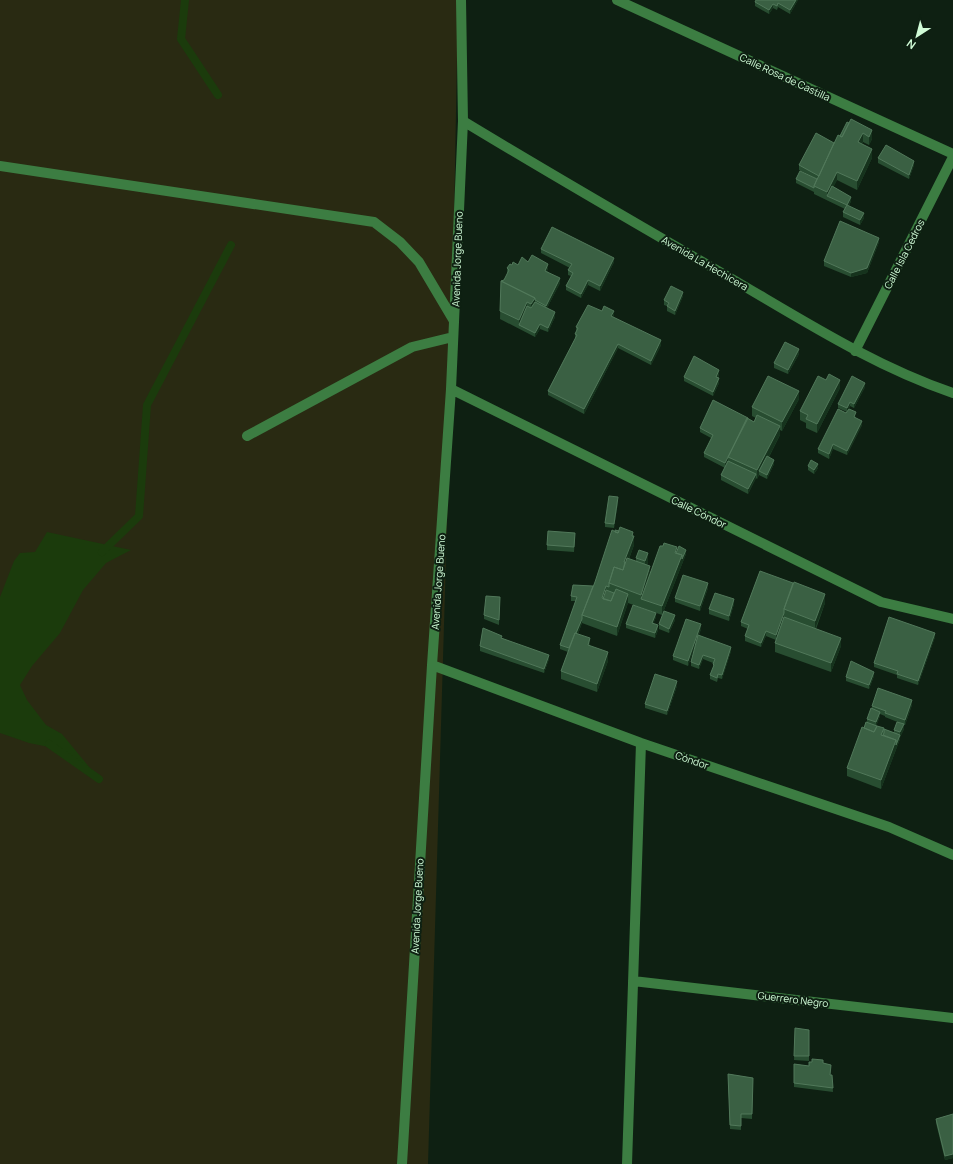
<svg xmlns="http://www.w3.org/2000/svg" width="953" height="1164" font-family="Manrope,sans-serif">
  <rect width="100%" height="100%" fill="#0e2012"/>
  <path fill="#292a12" d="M0 0H458L451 389 428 1164H0Z"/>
  <path fill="#1b3b0c" d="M47 532 131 550 106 563 83 590 60 633 32 666 20 685 27 700 46 725 62 734 99 779 54 748 29 743 0 733V597L14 561 20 553 35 552Z"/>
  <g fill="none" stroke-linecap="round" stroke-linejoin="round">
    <path stroke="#1b3b0c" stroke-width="8" d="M185 0 181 39 218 95
      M102 552 139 516 147 405 231 245
      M49 744 99 779"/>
    <path stroke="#3c7d42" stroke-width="10" d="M617 0 953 154
      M463 121C552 175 642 227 732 279 804 321 874 366 953 393
      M0 166 374 222 400 242 419 262 454 321
      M855 351 953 157
      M451 389 881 602 953 619
      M247 436 412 347 453 337
      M432 665 641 743 889 827 953 855
      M633 981 953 1018
      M402 1164 432 665 451 389 463 121 461 0
      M627 1164 641 743"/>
  </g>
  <path fill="#284d31" d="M756 0H798L790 14 778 7 777 10 773 8 769 14 755 6V2Z
    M851 119 872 139 869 145 863 142 862 144 872 158 857 190 837 180 833 187 851 201 849 206 864 218 860 225 843 217V212L845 209 814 194V192L796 183V179H817L799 170V165L834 143 849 123Z
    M878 158 914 165 909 179 878 163Z
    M879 242 867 273 851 277 824 266V261Z
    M541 249 614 262 600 291 588 285 581 298 566 290V286L571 276 568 275V270L570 268 541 253Z
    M528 262 548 268 547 271 560 283 547 308 555 317 548 332 540 329 535 337 500 319 501 281 504 280 508 273H507V268L512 265H518Z
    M683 296 675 315 667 311V306L664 305V300Z
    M602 311 614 315 613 317 661 345 651 365 618 348 584 414 548 395V391L575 339V334L576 331V327Z
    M799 354 788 374 774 368V363Z
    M719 374 718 378 719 383 713 396 684 381V377Z
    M865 387 854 408 850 406 847 412 838 408V404Z
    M840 388 817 433 806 428V423L800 420V411Z
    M799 399 782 431 780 430V435L769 457 774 464 767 479 759 475 757 479 756 478 748 494 721 480V475L725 468 704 457V453L711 438 700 432V428L748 418 754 422 756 418 752 416V407Z
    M846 413 856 417 855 418 862 425 847 455 833 449 829 459 818 453V449Z
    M808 466 818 468 814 474 808 470Z
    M618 502 614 528 605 527V523Z
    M633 536 634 545 629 559 636 562V558L648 562 647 565 650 572 677 552 686 554 662 615 628 603 617 636 582 623 578 634 590 646 608 661 597 692 561 679V671L568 652 560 649V645L576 601H571V596L593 586Z
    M575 537 574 552 547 550V545Z
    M760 571 825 603 816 629 841 646 831 672 775 652V643L776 640 766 636 761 647 745 641V636L748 629 741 626V622Z
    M708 588 700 611 675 602V598Z
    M500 597 499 625 484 619V615Z
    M734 604 729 621 709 614V609Z
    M656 617 653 624 658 630 655 638 626 628V624Z
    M675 620 669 633 659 629V624Z
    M701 629 699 635 731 651 722 679 718 678 717 682 710 679V675L713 668V663L703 659 699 669 691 666V662L698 636 688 666 673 660V656Z
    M935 637 918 685 897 678V675L874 667V663Z
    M502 638 549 659 544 673 480 651V646Z
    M874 676 869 689 846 681V677Z
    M677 686 667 715 645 708V704Z
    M912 705 905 725 885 717V716L880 714V716L876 726 894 733V730L904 729 900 737V736V739L881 789 847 776V768L864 728 867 723V719L872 708V706Z
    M795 1028 809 1030V1061L794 1060Z
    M823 1063 830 1075H832L833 1092 794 1087V1064L809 1066Z
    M728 1074 753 1078 752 1119 741 1118V1130L730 1129Z
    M953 1114V1158L945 1160 936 1123V1119Z"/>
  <path fill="#16331d" d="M796 0H798L790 14V10Z
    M773 4V8L769 14V10Z
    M872 130V139L869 145V137Z
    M863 133V142L858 151V142Z
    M872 149V158L857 190V181Z
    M914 161V165L909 179V175Z
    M837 172V180L829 197 827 196V192Z
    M851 197V201L847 210V205Z
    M864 213V218L860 225V220Z
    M879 238V242L867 273 851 277V273Z
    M614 258V262L600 291V286Z
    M548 264V268L545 275V271Z
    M560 278V283L546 310V306Z
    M588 280V285L581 298V294Z
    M683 292V296L675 315V311Z
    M535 298V306L531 313V304Z
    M527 302V310L519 325V320Z
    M614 311V315L611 321V316Z
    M555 312V317L548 332V328Z
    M540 324V329L535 337V333Z
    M661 340V345L651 365V361Z
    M618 344V348L584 414V409Z
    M799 349V354L788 374V370Z
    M719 370V374L716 381V377Z
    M719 378V383L713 396V392Z
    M840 380V388L817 433V424Z
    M865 383V387L854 408V404Z
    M799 391V399L782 431V422Z
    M850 402V406L847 412V408Z
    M748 418 728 457V461L725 468V463Z
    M862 421V425L847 455V451Z
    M780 426V435L761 472 759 471V475L757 479V470Z
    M833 444V449L829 459V454Z
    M774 460V464L767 479V475Z
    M818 464V468L814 474V470Z
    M756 474V478L748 494V489Z
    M618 497V502L614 528V524Z
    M633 532V539L634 536V545L627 564 624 562Z
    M686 550V554L662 615V606L682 555Z
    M648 553V562L645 570V561Z
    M650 566V579L641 599V595Z
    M708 583V588L700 611V606Z
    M606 586V595L603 603 602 598Z
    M628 594V603L617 636V627Z
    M825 594V603L815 629V621Z
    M734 599V604L729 621V616Z
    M656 613V617L652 628V623Z
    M784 613V617L776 640V635Z
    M675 615V620L669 633V629Z
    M582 619V623L571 653V649Z
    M701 624V629L688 666V661Z
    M658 625V630L655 638V633Z
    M766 631V636L761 647V643Z
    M935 633V637L918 685V681Z
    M590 638V647L588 645Z
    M841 638V646L831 672V663Z
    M731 647V651L722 679V675Z
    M608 652V661L597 692V684Z
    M549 655V659L544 673V669Z
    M703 655V659L699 669V665Z
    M874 672V676L869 689V685Z
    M677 681V686L667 715V711Z
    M912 700V705L905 725V720Z
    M880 712V716L876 727V722Z
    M904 724V729L900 737V732Z
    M900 735V739L881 789V780L896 740Z
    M953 1154V1158L945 1160V1156Z"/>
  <path fill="#3a6043" stroke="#51785a" d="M756 0H796L790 10 778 3 777 6 773 4 769 10 755 2Z
    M851 119 872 130 869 137 863 133 858 142 872 149 857 181 837 172 827 192 814 186 838 135 842 137Z
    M847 122 849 123 842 137 840 136Z
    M816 133 834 143 819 176 799 165Z
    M886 145 914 161 909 175 878 158Z
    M800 171 817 179 814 186V188L796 179Z
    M832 186 851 197 847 205 827 196Z
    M847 205 864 213 860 220 843 212Z
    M840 221 879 238 867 268 851 273 824 261Z
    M552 227 614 258 600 286 588 280 581 294 566 286 573 273 568 270 572 264 541 249Z
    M532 255 548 264 545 271 560 278 546 306 535 300V298L501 281 504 280 509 270 507 268 510 264 512 265 513 262 518 265 522 257 528 262Z
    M501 281 535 298 531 304 527 302 519 320 500 311Z
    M671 286 683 292 675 311 667 306 669 303 664 300Z
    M535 302 555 312 548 328 540 324 535 333 519 325 527 306 531 308Z
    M588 305 602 311 604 306 614 311 611 316 661 340 651 361 618 344 584 409 548 391 577 335 575 334 578 328 576 327Z
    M785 342 799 349 788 370 774 363Z
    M694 356 719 370 716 377 719 378 713 392 684 377Z
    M829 374 840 380 817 424 806 419 808 415 800 411 818 376 826 380Z
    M768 376 799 391 782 422 752 407Z
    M852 376 865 383 854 404 850 402 847 408 838 404Z
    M713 400 748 418 725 463 704 453 713 435 700 428Z
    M838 409 846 413 849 409 856 412 854 417 862 421 847 451 833 444 829 454 818 449Z
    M757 415 780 426 757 470 728 457 747 418 754 422Z
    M767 456 774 460 767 475 759 471Z
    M811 460 818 464 814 470 808 466Z
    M728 461 756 474 748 489 721 475Z
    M609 496 618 497 614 524 605 523Z
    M620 527 633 532 632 536H634L624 562H625L623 570 614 567 609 583V587L606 586 602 598 611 601 616 589 628 594 617 627 582 615 595 582 612 530 618 533Z
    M615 530 619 531 618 533 615 532Z
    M548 531 575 533 574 547 547 545Z
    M664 543 677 547 675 553 682 555 662 606 641 599 660 546H663Z
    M679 546 686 550 682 559V555L676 553Z
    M639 550 648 553 645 561 636 558Z
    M627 558 650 566 641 595 609 583 614 567 623 570Z
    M760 571 793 583 786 603 784 609V613L776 635 766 631 761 643 745 636 749 625 741 622Z
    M683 575 708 583 700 606 675 598Z
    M794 582 825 594 815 621 784 609Z
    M573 585 593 586 582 615V619L576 633H575L569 648 560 645 577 597 571 596Z
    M606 590 614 593 611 601 603 599Z
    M715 593 734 599 729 616 709 609Z
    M486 596 500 597 499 620 484 615Z
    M633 605 656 613 652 623 658 625 655 633 626 624Z
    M664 611 675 615 669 629 659 624Z
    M784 617 841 638 831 663 775 643Z
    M889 617 935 633 918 681 897 674 898 671 874 663Z
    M686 619 701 624 688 661 673 656Z
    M483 628 502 636 501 638 549 655 544 669 480 646Z
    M575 633 590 638 588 645 608 652 597 684 561 671Z
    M698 635 731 647 722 675 718 674 717 678 710 675 714 665 713 664 715 659 703 655 699 665 691 662Z
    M851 661 874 672 869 685 846 677Z
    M655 674 677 681 667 711 645 704Z
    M878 688 912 700 905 720 885 713 886 711 872 706Z
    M871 708 880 712 876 722 867 719Z
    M866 722 877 726 874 732 864 728Z
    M897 722 904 724 900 732 894 730Z
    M877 726 884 728 881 735 896 740 881 780 847 768 862 727 874 732Z
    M884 729 900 735 896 745V740L883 735 884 733Z
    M795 1028 809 1030V1056H794Z
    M812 1059 823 1060V1063L831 1065 830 1075H832L833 1088 794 1083V1064L809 1066V1062H812Z
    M728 1074 753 1078 752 1114H741V1126L730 1125Z
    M953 1114V1154L945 1156 936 1119Z"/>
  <g text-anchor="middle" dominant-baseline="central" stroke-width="4" stroke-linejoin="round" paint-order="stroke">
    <g font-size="10" fill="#d0fcd7" stroke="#0e2012">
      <text transform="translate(785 77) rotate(25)">Calle Rosa de Castilla</text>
      <text transform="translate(904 254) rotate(-63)">Calle Isla Cedros</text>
      <text transform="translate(457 259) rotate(-88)">Avenida Jorge Bueno</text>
      <text transform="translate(705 263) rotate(30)">Avenida La Hechicera</text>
      <text transform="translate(699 512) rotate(26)">Calle Cóndor</text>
      <text transform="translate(438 582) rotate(-86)">Avenida Jorge Bueno</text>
      <text transform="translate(692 760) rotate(19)">Cóndor</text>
      <text transform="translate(417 906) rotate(-87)">Avenida Jorge Bueno</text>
      <text transform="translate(793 999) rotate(7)">Guerrero Negro</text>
    </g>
  </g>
  <g transform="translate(917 36) rotate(216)" stroke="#0e2012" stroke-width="3" paint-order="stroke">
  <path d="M0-3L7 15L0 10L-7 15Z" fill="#d0fcd7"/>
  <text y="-6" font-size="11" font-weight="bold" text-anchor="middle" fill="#d0fcd7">N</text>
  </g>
</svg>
